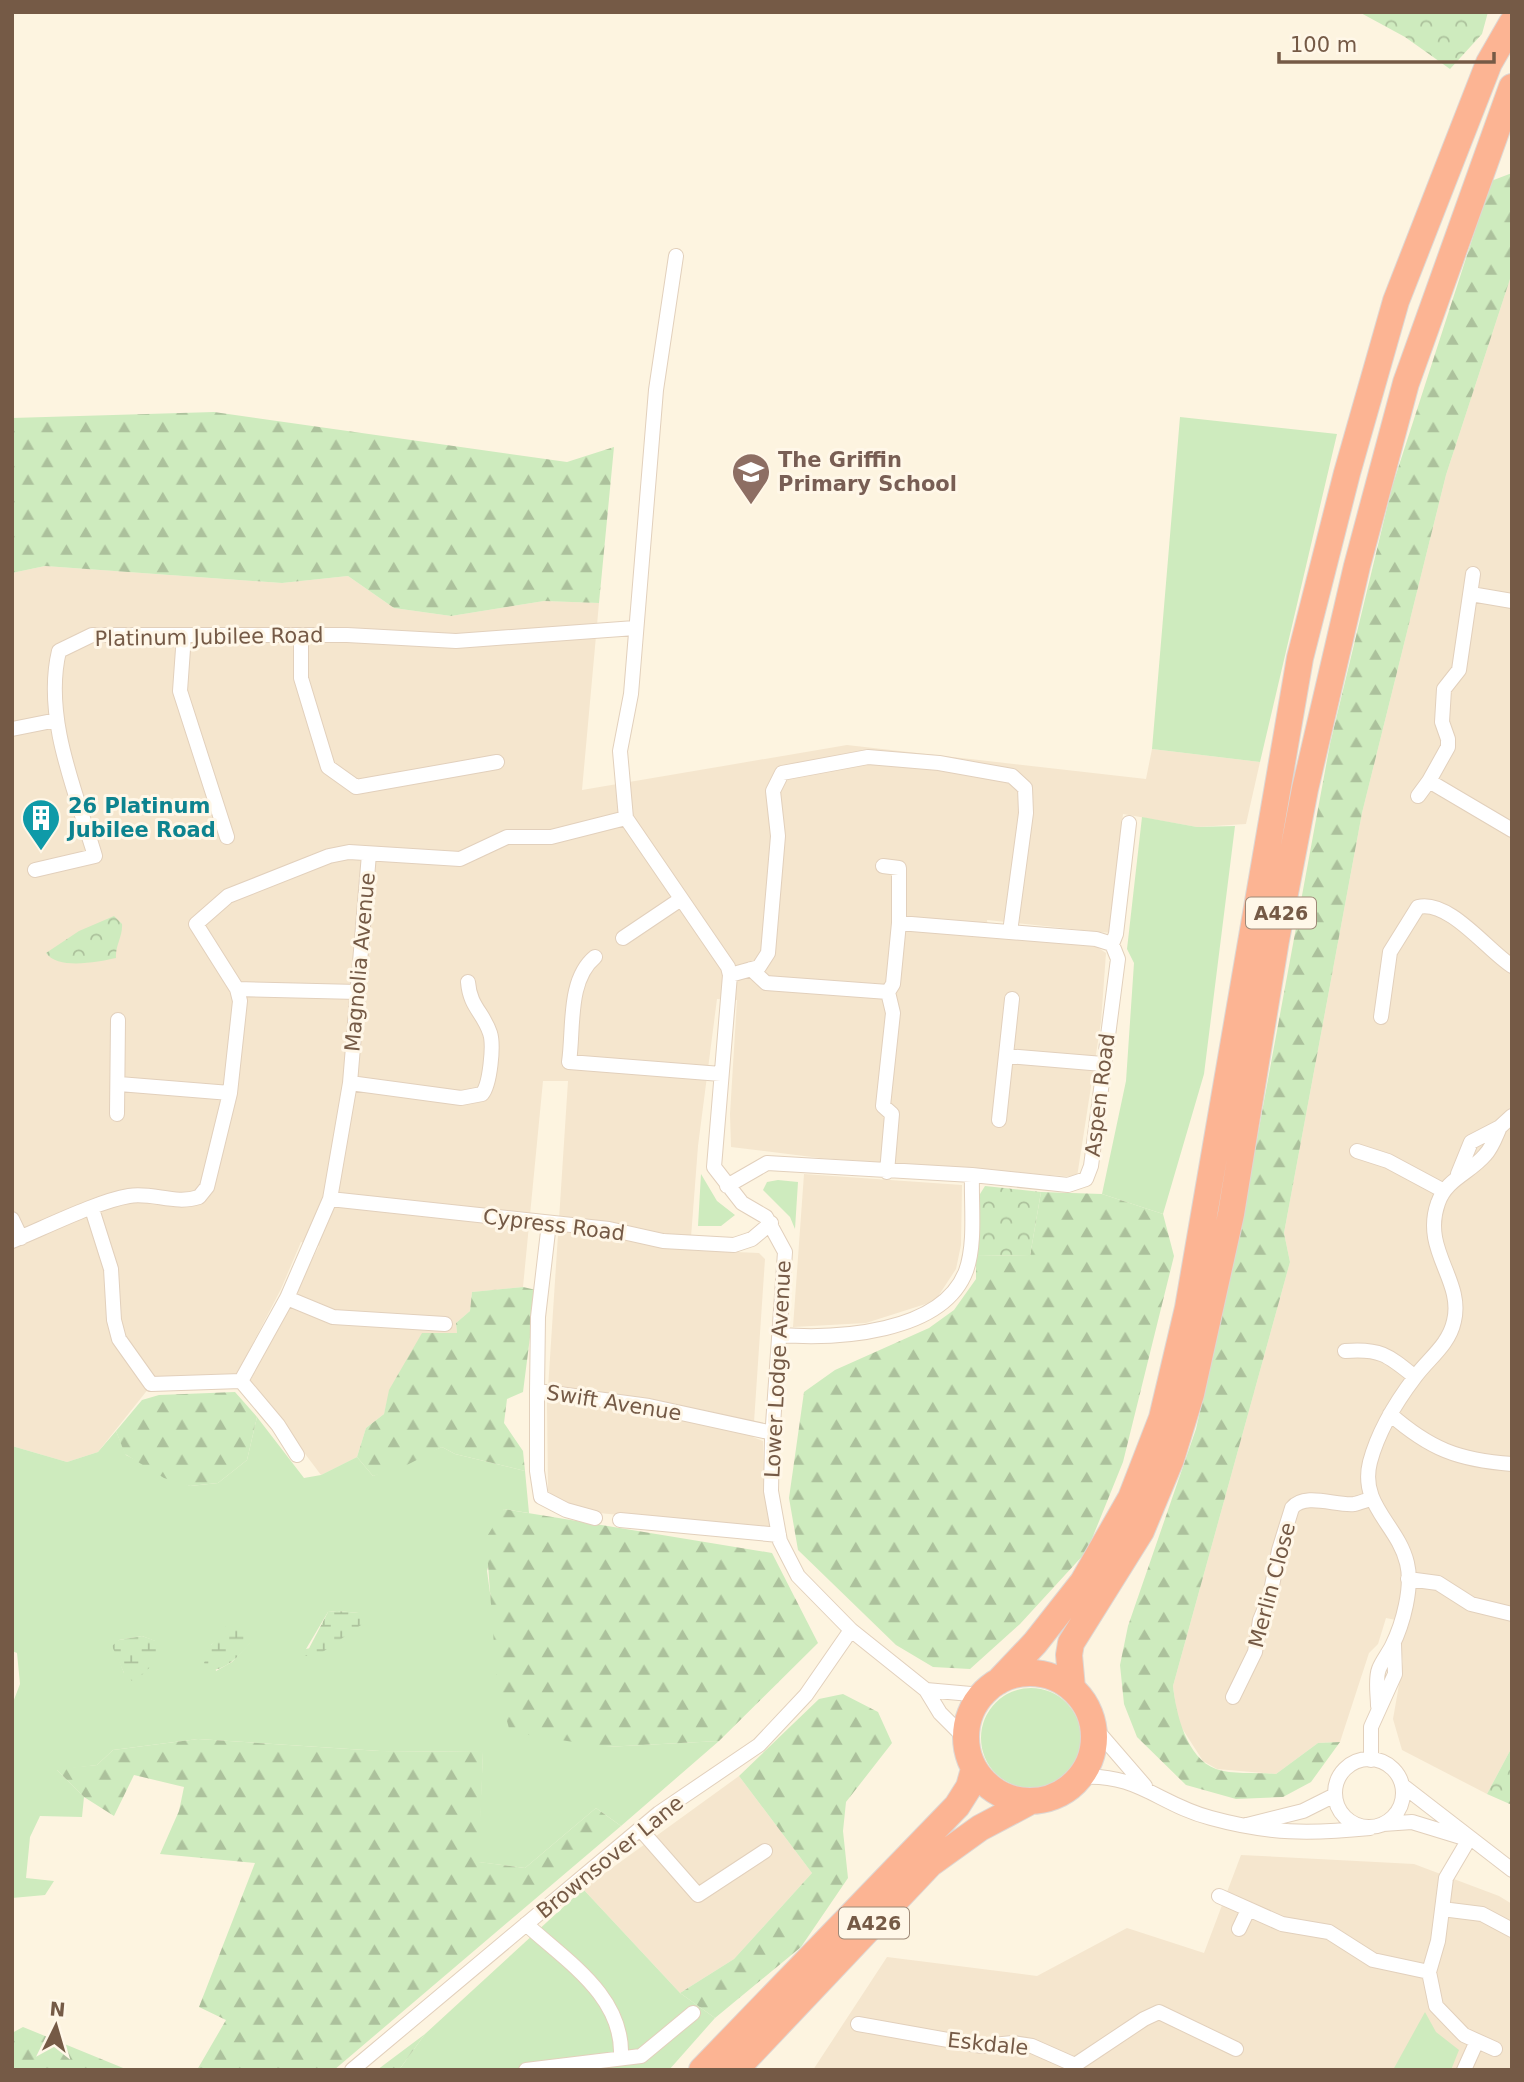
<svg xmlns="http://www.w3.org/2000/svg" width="1524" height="2082" font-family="'DejaVu Sans',sans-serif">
  <defs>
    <pattern id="forest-firs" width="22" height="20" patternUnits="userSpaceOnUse" patternTransform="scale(1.75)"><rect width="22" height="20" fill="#ceebbe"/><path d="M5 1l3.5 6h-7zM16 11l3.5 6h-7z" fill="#acc19c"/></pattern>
    <pattern id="wetland-marsh" width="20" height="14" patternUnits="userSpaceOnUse" patternTransform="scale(1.75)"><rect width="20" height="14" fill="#ceebbe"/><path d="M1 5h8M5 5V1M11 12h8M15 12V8" fill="none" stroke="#acc19c"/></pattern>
    <pattern id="park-crowns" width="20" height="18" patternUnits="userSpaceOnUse" patternTransform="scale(1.75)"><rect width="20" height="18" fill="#ceebbe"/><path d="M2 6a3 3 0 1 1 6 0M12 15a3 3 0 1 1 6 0" fill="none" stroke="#acc19c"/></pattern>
  </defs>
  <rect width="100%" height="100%" fill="#fdf4e0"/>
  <path fill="#f5e6ce" d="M1512 273V1747L1487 1794 1402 1750 1393 1719 1403 1662 1401 1647 1406 1622 1386 1618 1378 1644 1369 1653 1340 1742 1318 1743 1276 1774 1217 1769 1203 1761 1178 1722 1173 1686 1290 1262 1284 1233 1362 813 1446 475Z
    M45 566 282 583 348 576 394 608 451 616 544 601 599 603 582 790 847 745 1146 779 1152 749 1260 762 1246 824 1197 827 1123 814 1110 933 987 920 989 938 1081 945 1097 947 1106 953 1101 1022 1077 1177 820 1158 731 1147 730 1114 737 1000 717 999 698 1146 690 1250 759 1253 765 1259 753 1437 763 1441 764 1492 770 1530 599 1513 563 1505 548 1491 547 1404 568 1081H543L523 1287 472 1292 470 1311 456 1323 457 1333 390 1390 384 1414 366 1428 357 1457 321 1475 250 1381 319 1246 301 1242 281 1289 235 1378H157L98 1452 67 1462 12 1446V573Z
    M804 1174 962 1185 961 1245 956 1269 935 1301 866 1323 793 1327Z
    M739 1776 812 1873 734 1959 680 1993 583 1889Z
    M1241 1855 1414 1864 1499 1896 1512 1904V2070H813L887 1957 1037 1976 1127 1928 1204 1953Z"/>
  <path fill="#ceebbe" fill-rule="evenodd" d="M1180 417 1337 434 1260 762 1152 749Z
    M1142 817 1197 827 1235 826 1204 1074 1163 1214 1102 1194 1126 1081 1134 963 1127 949Z
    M701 1174 717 1201 735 1215 721 1226H698Z
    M778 1180 798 1182 795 1229 790 1217 763 1190 767 1182Z
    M257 1417 304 1478 321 1475 357 1457 373 1476 442 1447 455 1454 525 1471 529 1513 504 1509 487 1571 494 1622 605 1747 719 1741 621 1826 596 1808 525 1868 478 1862 483 1752 380 1751 198 1739 113 1750 97 1765 57 1770 84 1797 82 1817 40 1816 30 1837 26 1878 54 1881 45 1895 12 1898V1705L20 1684 17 1653 12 1651V1446L67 1462 98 1452 116 1431 126 1455 190 1486 218 1483 247 1460ZM337 1611 359 1613 360 1625 333 1643 306 1649 328 1612ZM221 1635 250 1643 232 1662 216 1671 211 1645ZM142 1636 155 1641 124 1673 115 1650 119 1640Z
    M981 1738a50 50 0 1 1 100 0a50 50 0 1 1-100 0Z
    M583 1889 680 1993 715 2018 669 2070H399L425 2034Z
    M1425 2012 1436 2032 1459 2050 1451 2070H1393Z"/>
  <path fill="url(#forest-firs)" d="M1512 173V273L1446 475 1362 813 1284 1233 1290 1262 1173 1686C1176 1713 1186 1758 1216 1769 1233 1775 1258 1772 1276 1774L1318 1743 1340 1742 1311 1782 1283 1797 1236 1799 1186 1785 1137 1737 1124 1704 1120 1665 1128 1626 1196 1429 1237 1247 1330 744 1392 487 1491 181Z
    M214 412 567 462 614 447 599 603 544 601 451 616 394 608 348 576 282 583 45 566 12 573V418Z
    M1041 1192 1102 1194 1163 1214 1174 1256 1123 1462 1087 1551 1020 1624 970 1669 933 1667 896 1645 798 1550 789 1498 804 1392 835 1370 929 1328 954 1310 976 1279V1255L1030 1256Z
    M523 1287 536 1290 523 1392 507 1399 504 1423 523 1451 525 1471 455 1454 442 1447 403 1467 373 1476 357 1457 366 1428 384 1414 389 1390 422 1333H457L456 1323 470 1311 472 1292Z
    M235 1392 257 1417 247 1460 218 1483 190 1486 164 1478 125 1454 116 1431 142 1400 159 1395Z
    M504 1509 772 1553 818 1643 719 1741 605 1747 510 1732 497 1685 486 1538Z
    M843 1694 878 1712 892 1743 846 1802 843 1831 848 1878 801 1947 715 2018 680 1993 734 1959 812 1873 739 1776 819 1699Z
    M198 1739 380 1751 483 1752 479 1862 525 1868 596 1808 621 1826 334 2070H197L226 2020 199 2007 255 1863 160 1854 179 1811 184 1787 134 1775 114 1816 84 1797 56 1769 97 1765 113 1750Z
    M23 2027 128 2070H12V2033Z
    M425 2034 399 2070H377Z"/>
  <path fill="url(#wetland-marsh)" d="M337 1611 359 1613 365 1618 361 1625 317 1656H305L328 1612Z
    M228 1624 251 1629 255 1638C243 1651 227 1672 208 1670L204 1663 211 1645Z
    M142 1636 156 1641C158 1661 150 1671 132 1681L124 1673 112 1646 119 1640Z"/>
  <path fill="url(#park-crowns)" d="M1359 12H1488L1482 34 1450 69 1405 37Z
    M114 916 122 924C123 936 115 946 116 958 98 962 58 970 46 953L79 931Z
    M985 1186 1041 1192 1030 1256 976 1255 980 1194Z
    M1512 1747V1805L1487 1794Z"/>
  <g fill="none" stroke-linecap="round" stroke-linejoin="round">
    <defs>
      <path id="street" d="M676 256 656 390 631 694 620 751 626 818 728 967 730 975 714 1167 742 1203 766 1217 785 1252 772 1439 771 1491 780 1541 798 1576 851 1630 926 1690 940 1713 966 1739
        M1471 594 1512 601
        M184 635 180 691 227 837
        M301 635V678L328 767 356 787 497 762
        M12 729 57 720
        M1429 781 1448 747V739L1442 722 1444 689 1459 670 1473 574
        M1418 796 1429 781 1512 830
        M883 866 899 868V923
        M35 870 95 856C76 792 43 718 59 651L92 635H347L456 641 635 628
        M623 938 681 899
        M1112 944 1116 934 1129 823
        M595 957C567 980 574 1029 569 1062L721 1074
        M751 969 766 983 888 992
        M730 975 759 967 768 953 778 836 773 791 782 773 868 757 939 763 1012 776 1025 788 1026 813 1010 932
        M358 992 237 989 196 924 228 896 329 856 349 852 460 859 507 837H551L626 818
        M1381 1017 1390 952 1418 907C1449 899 1488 951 1512 966
        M1006 1056 1103 1064
        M350 1083 461 1098 482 1094C490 1085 494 1045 490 1033 483 1012 470 1007 468 982
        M119 1084 230 1093
        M117 1114 118 1020
        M999 1120 1012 999
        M1357 1151 1388 1161 1444 1191
        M887 1172 892 1114 883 1106 893 1013 888 992
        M1458 1174 1471 1142 1500 1127 1512 1116
        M727 1186 767 1163 972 1175 1068 1185 1086 1179 1091 1166 1118 959 1112 944 1096 939 899 923 893 984 888 992
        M330 1199 609 1229 663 1241 734 1245 752 1239 771 1223
        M92 1209 111 1269 114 1320 119 1339 151 1384 241 1381
        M12 1219 21 1238
        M549 1223 538 1317 537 1391 649 1406 773 1433
        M12 1241C44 1228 98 1201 129 1196 153 1192 175 1205 199 1197L207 1187 230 1093 240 1001 237 989
        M287 1298 333 1317 445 1324
        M780 1335C836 1339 942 1334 966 1271 976 1243 971 1205 972 1175
        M1345 1351C1380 1348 1388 1355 1415 1377
        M537 1391V1471L541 1497 566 1510 595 1518
        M1390 1414C1430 1449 1458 1460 1512 1464
        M297 1455 278 1425 241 1381 287 1298 330 1199 350 1083 369 854
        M620 1520 779 1535
        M1408 1579 1438 1583 1471 1604 1512 1614
        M926 1690 982 1695
        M1233 1697 1255 1652 1260 1620 1270 1596 1279 1550 1292 1508C1305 1492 1336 1506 1354 1504 1360 1503 1366 1500 1371 1499
        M1378 1706C1378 1695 1375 1679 1379 1669 1382 1661 1388 1654 1392 1646 1403 1624 1413 1587 1407 1563 1398 1525 1359 1505 1370 1462 1378 1432 1396 1402 1415 1377 1428 1359 1449 1345 1454 1321 1464 1280 1421 1250 1438 1203 1446 1179 1470 1173 1485 1155 1492 1148 1496 1136 1500 1127
        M1094 1727 1145 1786
        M1335 1793a34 34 0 1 1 68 0a34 34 0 1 1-68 0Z
        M1371 1760V1727L1395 1674 1394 1644
        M1081 1777C1138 1773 1160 1805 1211 1818 1269 1834 1310 1834 1370 1828
        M1402 1785 1512 1870
        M1383 1824 1412 1822 1461 1837
        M1247 1825 1303 1811 1335 1795
        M640 1829 698 1895 765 1851
        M1219 1896 1282 1924 1329 1932 1373 1960 1429 1972 1436 2006 1464 2035 1495 2049
        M1442 1909 1482 1914 1512 1930
        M526 1924C566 1961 624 1996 621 2057
        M1239 1929 1248 1910
        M1429 1972 1438 1941 1446 1878 1469 1839
        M858 2024 982 2046 1013 2043 1032 2046 1075 2065
        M352 2070 659 1813 759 1745 806 1695 851 1630
        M526 2070 641 2056 693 2013
        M1073 2070 1075 2065 1144 2019 1159 2012 1236 2049
        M1464 2070 1477 2041"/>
      <path id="highway" d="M966 1737a64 64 0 1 1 128 0a64 64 0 1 1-128 0Z
        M999 1681 1035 1643 1083 1582 1131 1498 1162 1418 1188 1308 1300 658 1347 473 1396 301 1489 63 1512 23
        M1072 1688 1069 1655 1071 1643 1141 1531 1171 1459 1191 1394 1231 1214 1276 940 1305 789 1357 566 1406 383 1512 87
        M702 2070 957 1806 969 1787 974 1769
        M735 2070 930 1864 980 1828 1031 1801"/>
    </defs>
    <use href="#street" stroke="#e2d0bc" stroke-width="16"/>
    <use href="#highway" stroke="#ded7d3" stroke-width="28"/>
    <use href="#street" stroke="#fff" stroke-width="14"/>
    <use href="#highway" stroke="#fcb493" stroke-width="26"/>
  </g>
  <defs>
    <symbol id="school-pin" viewBox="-11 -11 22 30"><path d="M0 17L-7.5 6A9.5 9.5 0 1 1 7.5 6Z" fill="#8d6e63" stroke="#fff7e8"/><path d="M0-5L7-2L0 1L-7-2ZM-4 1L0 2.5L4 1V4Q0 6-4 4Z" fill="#fff"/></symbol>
    <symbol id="building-pin" viewBox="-11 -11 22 30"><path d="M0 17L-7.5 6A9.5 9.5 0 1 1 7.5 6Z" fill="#0f9aa8" stroke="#fff7e8"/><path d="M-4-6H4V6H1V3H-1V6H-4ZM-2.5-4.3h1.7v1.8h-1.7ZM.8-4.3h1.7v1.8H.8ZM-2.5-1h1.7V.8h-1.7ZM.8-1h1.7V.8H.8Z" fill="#fff"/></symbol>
  </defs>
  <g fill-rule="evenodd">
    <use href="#school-pin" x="729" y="450" width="44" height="60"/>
    <use href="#building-pin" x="19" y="796" width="44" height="60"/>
  </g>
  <g text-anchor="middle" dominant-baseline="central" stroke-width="6" stroke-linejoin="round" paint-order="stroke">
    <g fill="#fff7e8" stroke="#9e8977" stroke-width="2">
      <rect x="1246" y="897.5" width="70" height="31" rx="5"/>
      <rect x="839" y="1907.5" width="70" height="31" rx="5"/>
    </g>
    <g font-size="19" font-weight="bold" fill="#755a46">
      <text x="1281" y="913">A426</text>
      <text x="874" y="1923">A426</text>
    </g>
    <g font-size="21" font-weight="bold" fill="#785e54" stroke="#fff7e8" text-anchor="start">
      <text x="778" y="460">The Griffin<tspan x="778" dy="24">Primary School</tspan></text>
    </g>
    <g font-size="21" fill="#755a46" stroke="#fff7e8">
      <text transform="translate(209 637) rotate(-1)">Platinum Jubilee Road</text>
      <text transform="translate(360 962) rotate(-85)">Magnolia Avenue</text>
      <text transform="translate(1100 1095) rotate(-83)">Aspen Road</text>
      <text transform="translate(554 1225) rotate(7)">Cypress Road</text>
      <text transform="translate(778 1369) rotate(-87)">Lower Lodge Avenue</text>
      <text transform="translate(614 1403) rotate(9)">Swift Avenue</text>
      <text transform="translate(1272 1585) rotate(-75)">Merlin Close</text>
      <text transform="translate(610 1857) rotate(-39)">Brownsover Lane</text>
      <text transform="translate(988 2044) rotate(6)">Eskdale</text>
    </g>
    <g font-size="21" font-weight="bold" fill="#0d838f" stroke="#fff7e8" text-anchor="start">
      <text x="68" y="806">26 Platinum<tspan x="68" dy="24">Jubilee Road</tspan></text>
    </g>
  </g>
  <rect width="1524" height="2082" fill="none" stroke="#755a46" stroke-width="28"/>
  <g transform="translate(56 2026) rotate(5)" stroke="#fff7e8" stroke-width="5" paint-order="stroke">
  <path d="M0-5L12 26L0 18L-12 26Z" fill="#755a46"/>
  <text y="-10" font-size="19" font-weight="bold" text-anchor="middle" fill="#755a46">N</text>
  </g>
  <path d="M1279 52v10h215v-10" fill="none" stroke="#755a46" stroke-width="3.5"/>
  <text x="1290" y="52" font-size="21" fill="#755a46" stroke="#fff7e8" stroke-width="5" paint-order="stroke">100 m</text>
</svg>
